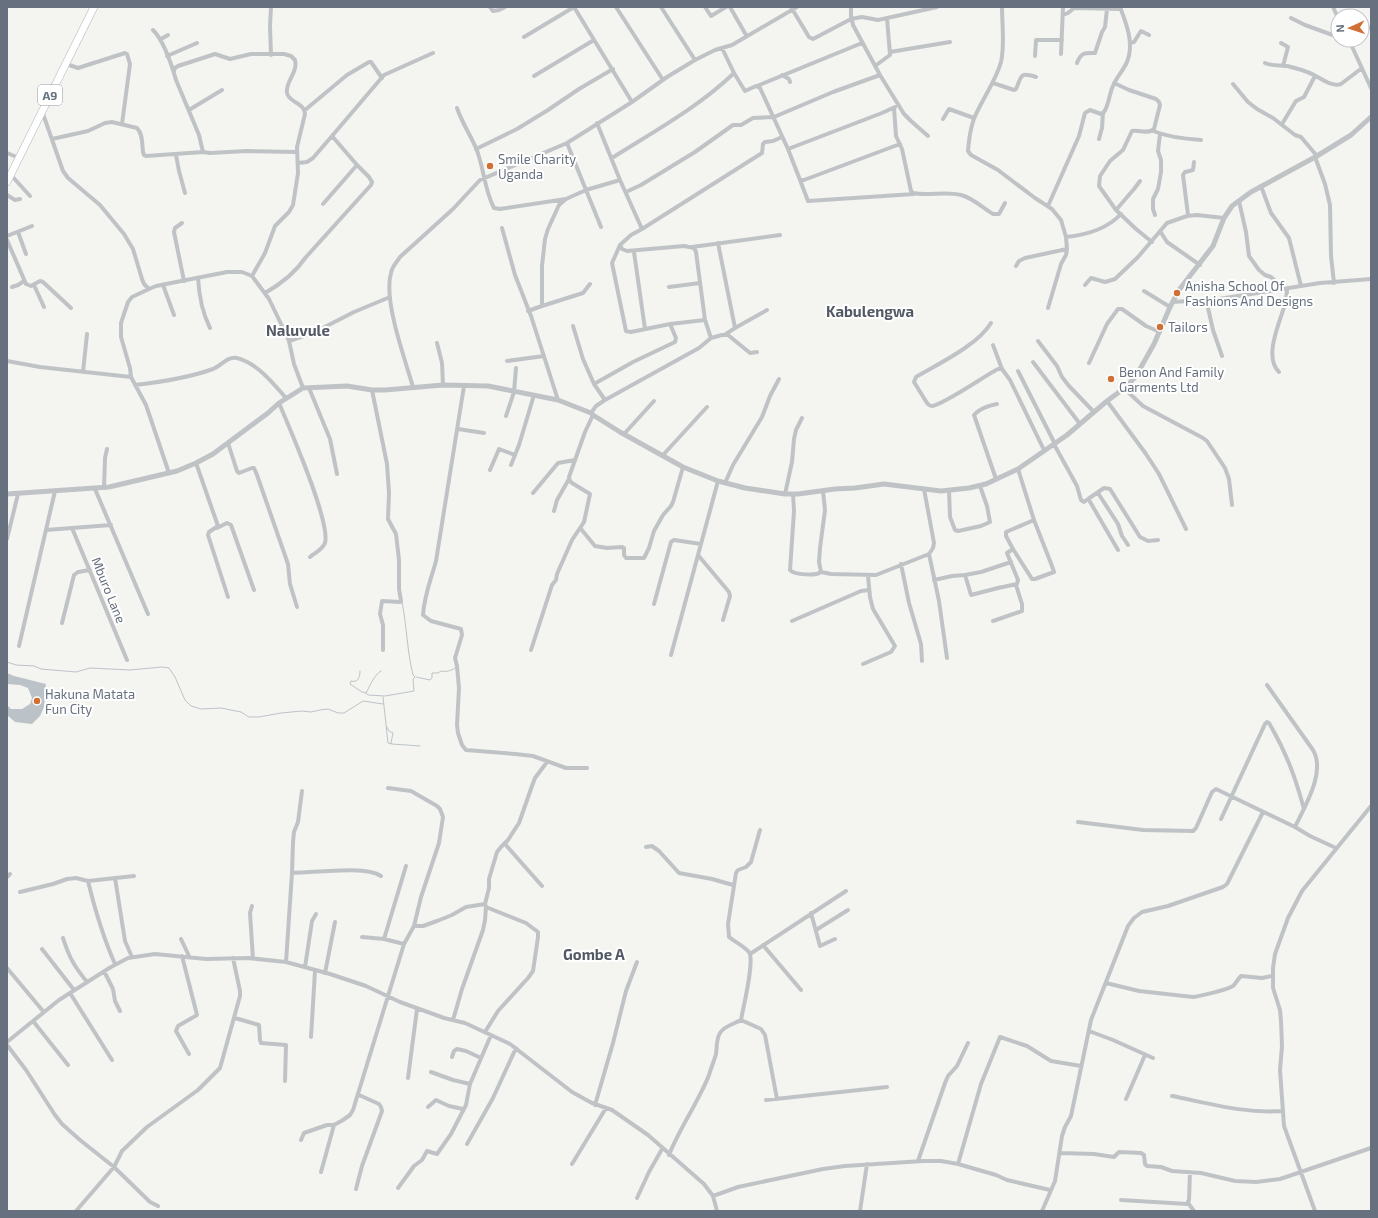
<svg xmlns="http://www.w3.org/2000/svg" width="1378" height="1218" font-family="'Exo 2',sans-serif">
  <rect width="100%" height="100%" fill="#f4f4f1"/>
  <path fill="#bcc3c8" d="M7 673 14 676 46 684 44 707 40 716 32 724 15 722 7 715V705L11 709H22L30 704 32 698 28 688 20 685 7 684Z"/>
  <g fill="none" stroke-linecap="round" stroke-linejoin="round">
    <path stroke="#bcc3c8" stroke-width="1" d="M7 662 16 665 34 666 41 669 76 672 90 668 130 670 162 667 169 668 175 677 185 700 191 706 201 709 221 708 241 712 249 717H259L281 713 302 711 311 712 320 710 328 709 338 713H344L363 701 383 704
      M360 671C360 677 358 683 351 681L350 684 362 692 366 693
      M381 671C374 675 370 686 366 693L368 695 385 696 414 691 413 679 415 677 413 675C407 651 407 627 402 602
      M416 677 430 680 432 678V673H438L441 671C446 672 451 671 455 668
      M383 697 388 743 392 744
      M387 727 389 731 393 733 391 743 392 744 420 746"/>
    <defs>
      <path id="primary" d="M7 182 94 7"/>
    </defs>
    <use href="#primary" stroke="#b4b6ba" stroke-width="8"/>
    <path stroke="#c0c3c6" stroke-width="4" d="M271 7 270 26 271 55
      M490 7 493 11 499 10 505 7
      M574 7 632 102
      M616 7 663 80
      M661 7 695 60
      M705 7 711 16 726 7
      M730 7 746 35
      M791 7 809 37 813 39 851 19 862 17 878 20 937 7
      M851 7V16L853 25 880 75 904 114 911 121 928 136
      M1002 7C1002 24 1005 45 1001 62 996 80 985 95 977 112 971 123 969 138 968 151L971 155 998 170 1035 198 1052 209 1061 220 1066 237 1067 249 1066 255 1061 264 1048 308
      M1333 7 1338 18
      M1063 15 1068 13 1074 8 1121 9
      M1291 18 1305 25 1338 37
      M153 30C164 41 172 66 176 80L199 135 203 152
      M1362 32 1371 27
      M524 37 574 7
      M161 39 168 35
      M1349 40 1371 88
      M1130 43 1134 42 1141 31 1149 35
      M1281 43 1288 47 1283 66
      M722 48 734 73 745 91 756 86 760 88 788 149 800 180H804L900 144
      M890 52 950 42
      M1061 54 1063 7
      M167 56 197 43
      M1035 56 1036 40H1062
      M1077 63C1081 52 1085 53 1095 53L1102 32 1105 27 1107 9
      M1265 63C1272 66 1279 65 1287 66 1296 68 1306 71 1314 75 1322 79 1332 87 1341 84L1362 68
      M66 64 78 68 125 53 127 54 130 64 122 124
      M875 66 890 55 887 18
      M174 71 175 68 178 66 215 54 230 59 251 54H284L291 56 295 60C298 73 285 82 287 93 289 103 304 102 305 114L297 147 298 173 293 205 289 212 275 226 265 253 252 276
      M782 75 789 79 790 82
      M534 76 594 40
      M993 83 1014 90 1016 89C1022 75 1020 72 1036 77
      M1114 83 1129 90 1156 99 1159 102 1160 105 1154 129C1148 135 1139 129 1132 131L1123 150 1110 161 1100 176 1099 186 1116 210 1136 229 1152 242
      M1233 84 1248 102 1257 109 1273 118 1295 135 1301 137 1317 156
      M757 86 862 43
      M457 108C462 123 470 134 476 148 484 167 484 189 494 208L500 209 566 199
      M894 108 896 136 902 149 911 191 913 193C929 196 945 191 961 195 973 198 983 208 993 214H999L1005 203
      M189 110 222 90
      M305 110 347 75 369 62H371L382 78
      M42 111 63 171 68 178 100 205 124 234 133 249 142 279 144 284 149 289 156 286 227 272H242L252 276 269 299 284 330 289 341 294 364 303 388
      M943 119 949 109 974 118
      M597 123 620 180 642 229 762 153 763 144 765 142 773 141 782 137
      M1282 124 1296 101 1304 97 1315 76
      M1153 131C1168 137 1185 139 1201 140
      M52 139 88 131 105 123 112 122 137 128C143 134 142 144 143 152L144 155 146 156 203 152 210 153 247 151 297 152
      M1099 139 1102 128 1103 113
      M476 149 517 129 548 110 579 89 613 69
      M788 149 882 113 895 107
      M7 153 19 158
      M176 155 179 171 185 193
      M1315 157 1325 184 1330 205 1331 256 1334 283
      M612 158C653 132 699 107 734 73
      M298 163 307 162 313 158 332 136
      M11 175 30 196
      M800 180 808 201 914 194
      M1261 186 1271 213 1289 238 1301 286
      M626 192 641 185 695 152 733 125H741L753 118 774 117 833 92 880 75
      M7 195 15 200 20 199
      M1239 201 1246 232 1249 256 1259 270 1265 275 1271 277 1284 289
      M323 204 357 165
      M1048 206 1079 136 1085 113 1090 110 1101 114 1104 112C1109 105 1109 94 1113 86 1116 78 1122 72 1126 64 1135 46 1127 25 1120 7
      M1116 210 1134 189 1140 181
      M1155 215 1153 209V199L1158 189 1161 172V160L1158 151 1160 134
      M1188 215 1183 175 1185 172 1193 170 1194 162
      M182 223 175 228 174 232 184 281
      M601 227 586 190 620 180
      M502 228 515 275 531 316 558 400
      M642 229 631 235 620 245 612 263 626 331 631 332 670 324 705 320
      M1160 231 1167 242 1200 265
      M18 232 26 254
      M7 236 32 226
      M1066 237C1086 235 1107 229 1121 214
      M7 240 26 284 31 286 40 281 43 282 71 308
      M718 243 735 328 726 334
      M620 245 622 249 627 251 684 246 694 248 696 252 705 320 711 338
      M692 247 780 235
      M634 252 645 329
      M1016 266 1019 261 1025 258 1067 249
      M198 278C199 296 202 312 210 328
      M34 285 44 307
      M163 285 174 315
      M1085 285 1091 278 1105 282 1115 279 1138 257 1167 223 1187 216 1197 215 1224 218
      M12 287 18 285 24 281
      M669 287 700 283
      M149 289 132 297 128 302 121 323V337L130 368 131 377 146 405 169 473
      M1144 291 1170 307
      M265 293C281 284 295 273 306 257L371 185 372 182 369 177 357 165 332 136 384 75 433 53
      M1206 299 1213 330 1222 356
      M1173 302 1219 299 1320 283 1371 279
      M542 306 583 293 590 284
      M528 311 542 306V266L545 239 548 229 559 205 566 199 586 190 567 143
      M991 323C978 345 938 364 916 377L914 382 927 403C929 405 929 406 932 406 943 405 986 375 998 369H1002L1010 380 1044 450
      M573 326 583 359 594 384
      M735 328 767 310
      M289 341 313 333 354 312 390 297
      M1038 341 1057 366 1062 377 1069 386 1094 412
      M437 343 442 363 443 385
      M993 345 1002 369
      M7 361 40 367 131 377
      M507 361 544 356
      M1033 362 1080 424
      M1089 363 1107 324 1118 309H1122L1146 326 1160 332
      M1018 371 1055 444
      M83 372 87 334
      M1279 372C1263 357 1280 322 1285 304 1286 299 1287 294 1287 289
      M135 385C161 382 188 378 213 369 221 366 227 356 237 358 257 363 273 383 286 398
      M464 386 436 561C431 579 424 596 423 615L431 621 461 629 462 635 455 658 457 666 459 688 457 725 458 733 462 745 466 750 515 754 533 756 566 768H587
      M413 387C405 359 383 300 391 273 392 266 397 262 400 257L453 209 480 180 567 143 632 102 667 77 695 60 715 50 732 45 797 7
      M1126 387 1129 393 1143 406 1203 438 1207 441 1225 468 1229 479 1232 505
      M309 388 330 439 337 474
      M372 390 387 464 389 493 388 519 396 534 399 560V589L401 601 400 602 382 601 380 614 383 625V650
      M605 400 594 384 633 362 675 342 676 338 670 324
      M1107 401 1146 454 1159 474 1186 529
      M279 403C289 427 331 522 325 543 323 549 315 553 310 557
      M591 413 596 406 605 400 699 348 711 338 722 335H728L750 353 757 352
      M506 416 514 392 516 368
      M458 429 484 433
      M624 434 654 401
      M228 443 237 471 239 473 252 468H254L257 475 288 564 290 584 297 607
      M1051 446H1055L1077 486 1081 500 1084 502 1088 499 1089 500 1118 550
      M663 455 707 407
      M196 463 218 526 209 532 208 535 228 597
      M511 465 519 445 534 395
      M490 470 499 449 515 455
      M996 479 974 415C979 409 990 405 997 404
      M725 483 733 465 762 417 770 396 779 379
      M104 488 105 458 107 449
      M95 489 148 614
      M949 490 950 517 955 530 958 531 981 526 990 522 987 506 980 486
      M823 491 825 510 820 548 819 562 821 572 831 574 876 575 929 554 933 548 934 543 924 489
      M533 493 558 463 575 460
      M1098 493 1118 524 1122 536 1128 545
      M785 494 792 462 794 439 796 430 802 418
      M793 494 794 511 790 570C794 575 817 576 821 572
      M1088 499 1104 488 1110 489 1140 537 1148 541 1158 540
      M554 511 557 500 569 479
      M72 528 127 660
      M217 528 227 523 231 525 254 590
      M581 529 595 546 607 548 622 547 624 548V555L626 558H644L649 548 654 531 663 515 671 506 673 502 683 467
      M46 530 111 525
      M7 539 18 494
      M1013 549 1032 579H1035L1054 572 1052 566 1034 520 1018 469
      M929 554 939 601 947 658
      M698 555 729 592 730 596 723 620
      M901 564 909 603 921 644 922 661
      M965 575 981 572 1011 562
      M934 580 952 576 965 575 971 595 998 588 1017 584 1018 580 1007 553 1013 549 1006 536V532L1034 520
      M654 604 671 542 674 540 701 544
      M792 621 861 591 869 590
      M993 621 1022 611V604L1016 585
      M62 623 74 575 78 572 90 570
      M19 646 55 491
      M531 650 552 585 556 580 557 574 572 540 584 522 590 494 572 483 570 481 569 477 585 432 593 415
      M671 655 718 481
      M863 664 891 652 895 646 873 609 870 597 868 576
      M1267 685 1313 750C1326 772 1305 806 1295 827
      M1221 819 1265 724 1267 722 1269 723C1286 752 1295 776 1304 809
      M1078 822 1143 830 1193 831 1196 828 1212 792 1216 789 1295 827 1310 836 1336 848
      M505 844 542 886
      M646 847 652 846 659 851 679 873 712 879 733 885
      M292 873 293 842 294 832 298 822 302 791
      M7 877 10 874
      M115 878 125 941 132 957
      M88 881C95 910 103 937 115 964
      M20 892 53 884 67 879 76 878 88 881 134 876
      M252 906 250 913 253 959
      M811 913 820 946 835 939
      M414 926H423L437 921 452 915 466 907 485 904
      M816 930 848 910
      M362 937 384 939
      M63 938C69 957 74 966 87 982
      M181 939 189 956
      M404 944 384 939 406 866
      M763 945 801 990
      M42 949 74 990
      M750 954 846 891
      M182 956 197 1015 178 1026 176 1031 189 1054
      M286 962 292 873C313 873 365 865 381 876
      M305 967 312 921 316 914
      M7 968 43 1011
      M104 971 113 989 115 1001 120 1011
      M325 973 335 922
      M1106 983 1139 991 1193 997C1201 996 1226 990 1233 986 1236 983 1238 979 1241 976L1262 978 1272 976
      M70 993 112 1060
      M235 1018 259 1025 260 1040 261 1043 286 1045 285 1081
      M453 1020 462 989 483 930 485 920 486 907 485 904 489 888V879L497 852 501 847 508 840 519 823 532 786 535 778 547 762
      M741 1020C743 1008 755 961 749 952 744 946 735 942 729 937L728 924 736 873 738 870 746 867 751 862 760 830
      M741 1020 761 1029 765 1035 777 1099
      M33 1021 68 1065
      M1089 1031 1113 1040 1153 1058
      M485 1032 498 1011 528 978 533 971 538 937V932L526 923 486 907
      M311 1037 315 971
      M7 1042 59 1000 111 967 128 958 155 954 206 959 248 958 286 962 330 974 366 986 400 1002 444 1018 465 1023 510 1044 572 1092 592 1103 612 1110 648 1135 704 1184 713 1196 717 1211
      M7 1045 26 1070 55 1115 62 1124 80 1140 114 1167 150 1202 158 1206
      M452 1057 454 1051 457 1049 466 1051 481 1058
      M431 1072 453 1080 470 1084
      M408 1078 417 1009
      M1172 1096C1208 1103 1245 1114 1282 1111
      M1126 1099 1145 1055
      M766 1100 887 1087
      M595 1105 613 1043 626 991 637 962
      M428 1107 436 1100 449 1106 463 1109
      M301 1140 304 1133 327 1125H334L343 1120 350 1115 353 1110 404 944 414 926 421 897 439 843 443 817 440 809 437 806 411 791 388 788
      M467 1144 493 1098 516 1048
      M1060 1153 1094 1154 1114 1157 1119 1152 1141 1153 1144 1155 1145 1164 1147 1166 1161 1167 1172 1171 1201 1173 1235 1181 1256 1182 1280 1179 1289 1176 1371 1148
      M669 1155C680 1127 698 1103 709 1075 711 1068 714 1061 716 1054 717 1048 716 1039 720 1033 724 1026 734 1024 741 1020
      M918 1161 945 1083 948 1076 957 1066 968 1043
      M572 1164 606 1108
      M958 1164 981 1084 1000 1037 1027 1046 1051 1061 1081 1066
      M321 1172 334 1125
      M398 1188 414 1166 422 1160 427 1151 437 1154 451 1134 466 1105 470 1084 491 1035
      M356 1189 362 1166 382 1111 381 1107 379 1104 359 1095
      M713 1196 738 1187 823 1169 845 1166 923 1161H941L958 1164 996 1175 1007 1180 1050 1190
      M637 1198 649 1172 662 1149
      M1121 1200 1187 1204 1189 1200 1190 1172
      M1188 1203 1194 1211
      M76 1211 114 1167 122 1151 147 1127 198 1090 220 1068 240 996V991L233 958
      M860 1211 867 1164
      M1042 1211 1055 1181 1062 1136 1065 1127 1071 1116 1091 1020 1128 926 1134 918 1142 912 1168 906 1223 887 1227 884 1263 812
      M1315 1211 1284 1126 1280 1070 1282 1046 1281 1021 1280 1010 1273 988V968L1275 954 1288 918 1302 891 1371 806"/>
    <path stroke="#c0c3c6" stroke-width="5" d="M7 494 109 487 177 471 196 463 213 454 268 413 279 403 303 388 347 386 372 390H385L443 385 488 386 558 400 591 413 593 415 620 432 683 467 718 481 745 488 785 494H798L835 489 855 488 884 484 941 491 969 488 986 484 1018 469 1067 435 1107 401 1126 387 1136 376 1154 344 1170 307 1179 290 1213 246 1224 218 1232 206 1251 192 1317 156 1351 135 1371 117"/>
    <use href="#primary" stroke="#fff" stroke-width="7"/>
  </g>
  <g fill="#d07035" stroke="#fff" stroke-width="1.5">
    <circle cx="490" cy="166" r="4"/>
    <circle cx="1177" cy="293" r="4"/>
    <circle cx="1160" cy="327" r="4"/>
    <circle cx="1111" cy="379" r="4"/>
    <circle cx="37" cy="701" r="4"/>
  </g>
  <g text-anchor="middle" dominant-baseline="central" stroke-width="4" stroke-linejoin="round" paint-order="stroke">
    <rect fill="#fff" stroke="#949ba5" stroke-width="1" x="38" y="85" width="24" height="20" rx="3"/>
    <g font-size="12" font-weight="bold" fill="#66707f">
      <text x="50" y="95">A9</text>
    </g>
    <g font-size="13" fill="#66707f" stroke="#fff" text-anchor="start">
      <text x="498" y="159">Smile Charity<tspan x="498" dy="15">Uganda</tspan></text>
      <text x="1185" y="286">Anisha School Of<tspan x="1185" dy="15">Fashions And Designs</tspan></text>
      <text x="1168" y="327">Tailors</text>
      <text x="1119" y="372">Benon And Family<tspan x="1119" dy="15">Garments Ltd</tspan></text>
      <text x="45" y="694">Hakuna Matata<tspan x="45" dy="15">Fun City</tspan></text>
    </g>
    <g font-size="13" fill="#66707f" stroke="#fff">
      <text transform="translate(109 590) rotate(68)">Mburo Lane</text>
    </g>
    <g font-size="15" font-weight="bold" fill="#535a65" stroke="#fff">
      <text x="870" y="311">Kabulengwa</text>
      <text x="298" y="330">Naluvule</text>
      <text x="594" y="954">Gombe A</text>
    </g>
  </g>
  <rect width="1378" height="1218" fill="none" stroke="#66707f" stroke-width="16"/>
  <g transform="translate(1350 28) rotate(267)"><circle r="19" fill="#ffffff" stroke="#c2c6cc"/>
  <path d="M0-3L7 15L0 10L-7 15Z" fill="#d07035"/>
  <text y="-6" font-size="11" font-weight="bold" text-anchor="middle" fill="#66707f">N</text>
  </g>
</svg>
